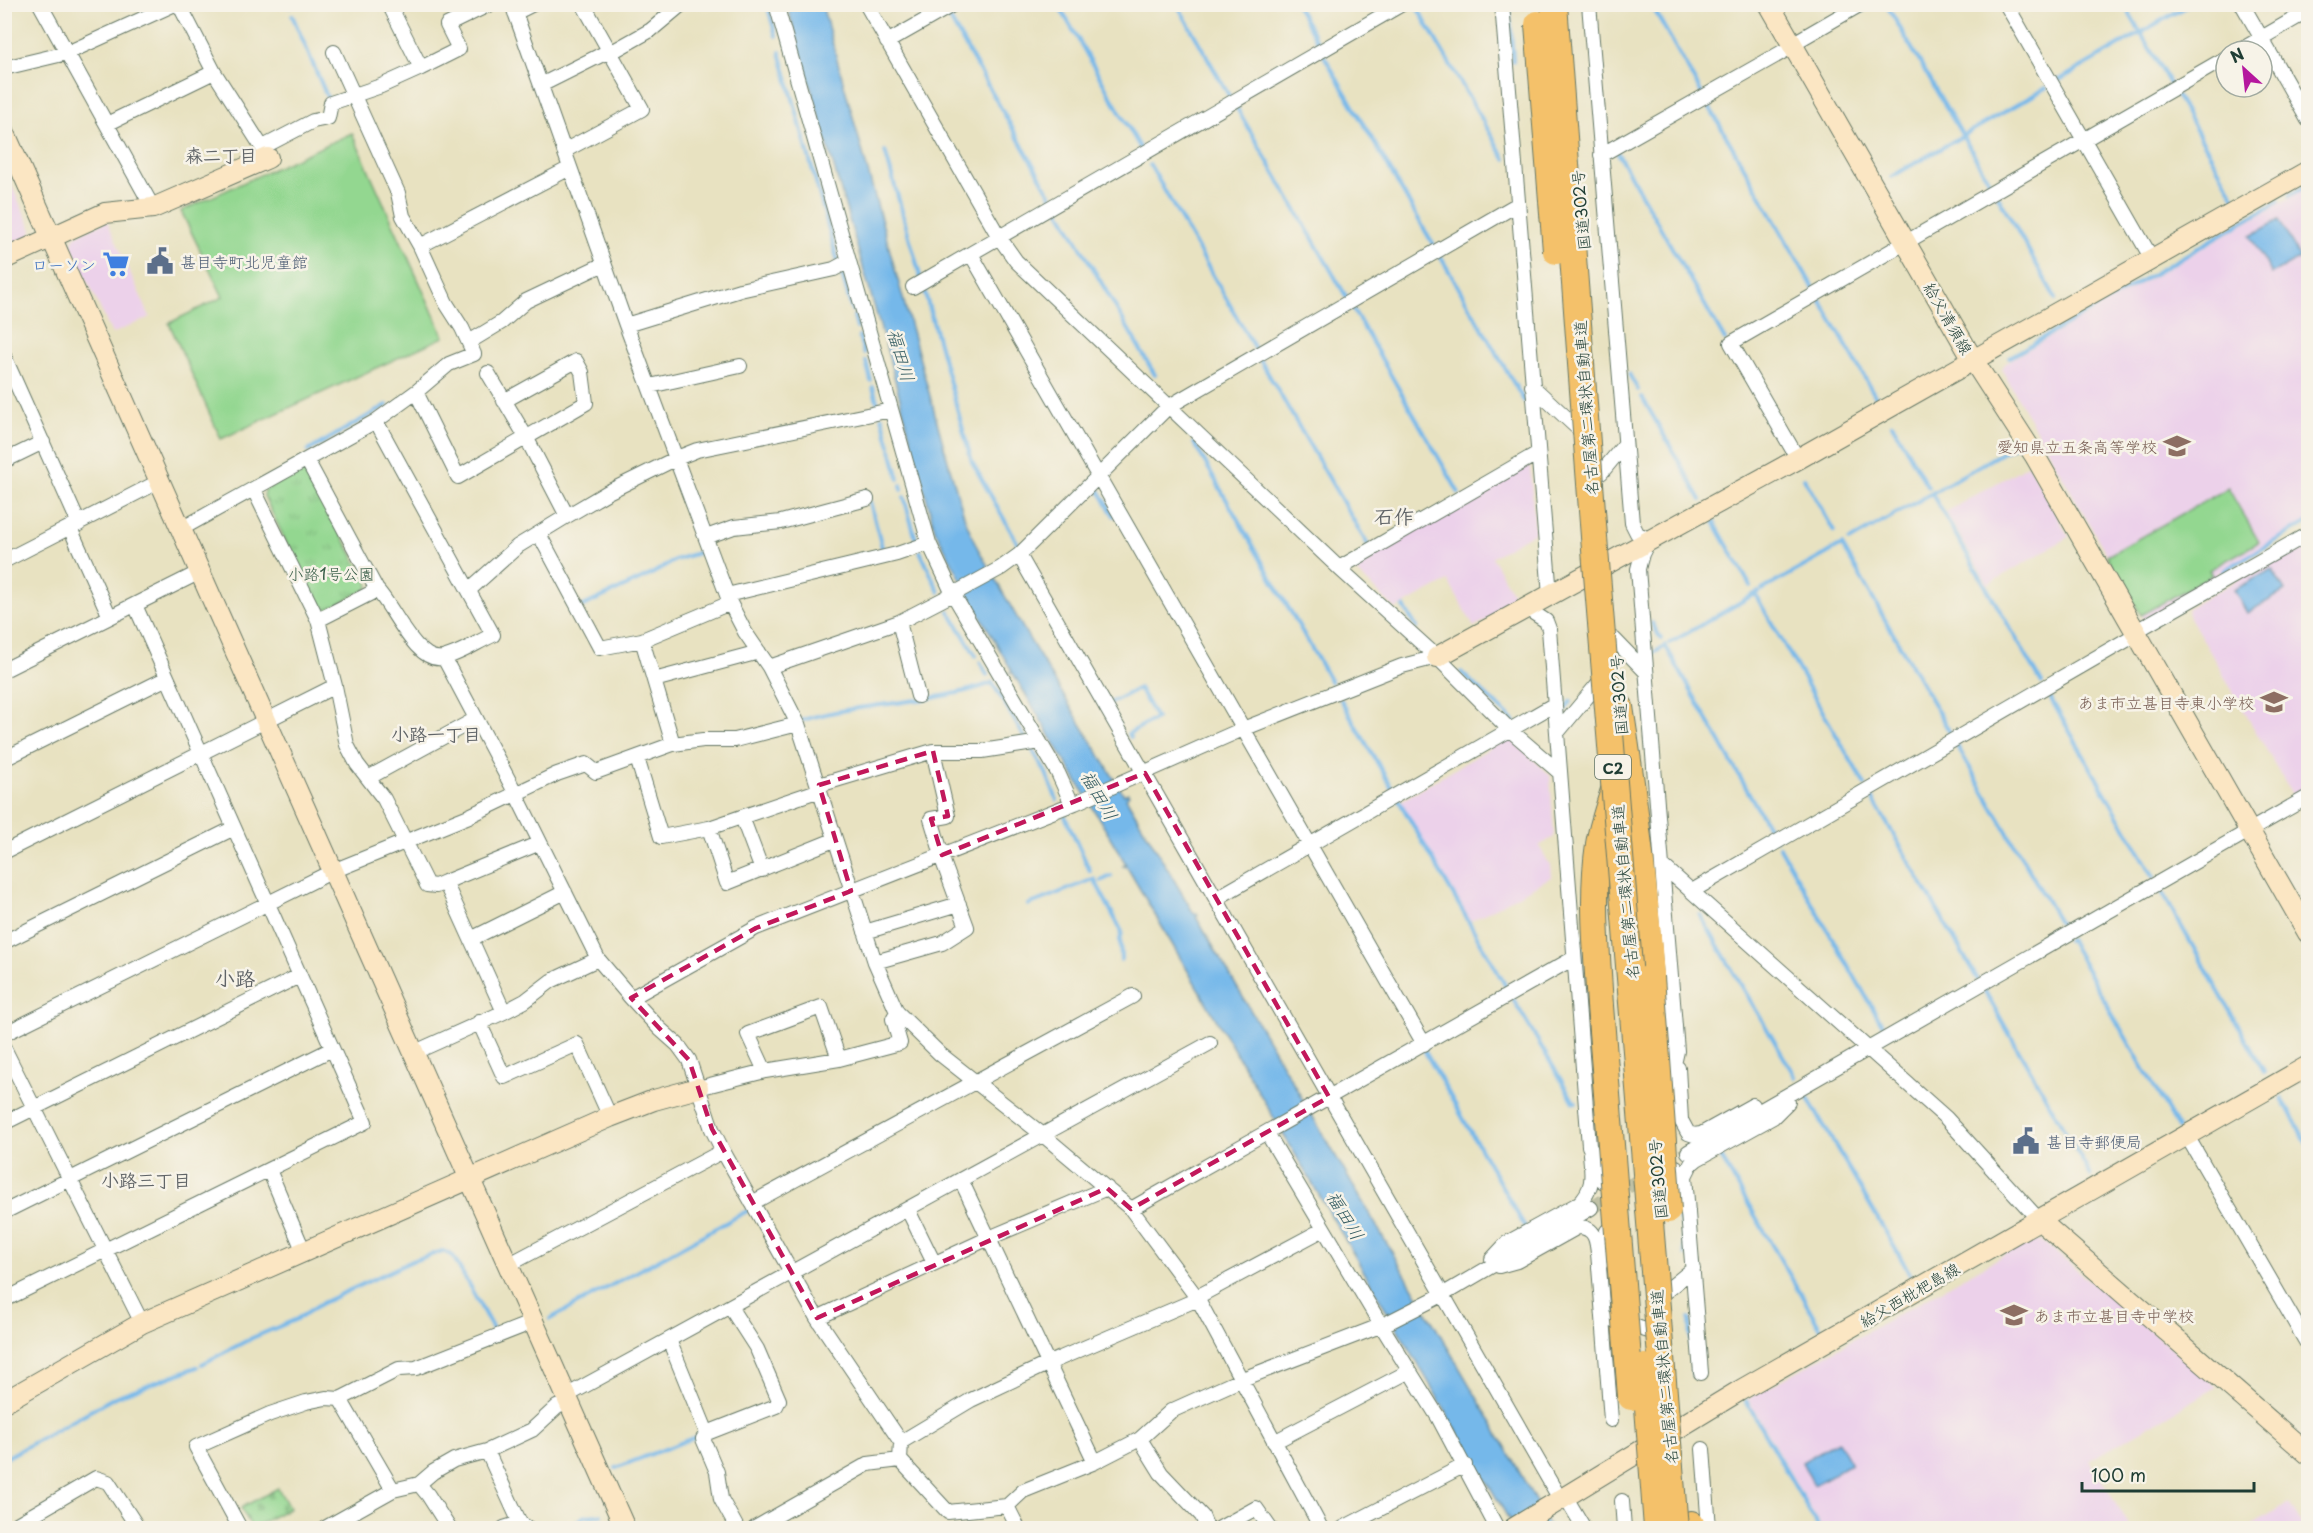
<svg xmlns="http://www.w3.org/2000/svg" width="2313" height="1533" font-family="'Playpen Sans','Klee One',sans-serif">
  <defs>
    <pattern id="grass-tufts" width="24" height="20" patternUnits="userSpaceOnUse" patternTransform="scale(1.5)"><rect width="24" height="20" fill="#93d790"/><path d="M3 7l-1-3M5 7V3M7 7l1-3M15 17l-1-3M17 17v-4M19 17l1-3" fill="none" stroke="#7eb97d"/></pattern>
    <pattern id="cemetery-stones" width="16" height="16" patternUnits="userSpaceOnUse" patternTransform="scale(1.5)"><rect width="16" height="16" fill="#93d790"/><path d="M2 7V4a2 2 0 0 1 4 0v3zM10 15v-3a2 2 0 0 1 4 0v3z" fill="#7eb97d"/></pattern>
  </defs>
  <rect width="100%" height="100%" fill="#f7f3e8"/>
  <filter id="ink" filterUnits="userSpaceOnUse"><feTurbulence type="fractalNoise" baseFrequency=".0167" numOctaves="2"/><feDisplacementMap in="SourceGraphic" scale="12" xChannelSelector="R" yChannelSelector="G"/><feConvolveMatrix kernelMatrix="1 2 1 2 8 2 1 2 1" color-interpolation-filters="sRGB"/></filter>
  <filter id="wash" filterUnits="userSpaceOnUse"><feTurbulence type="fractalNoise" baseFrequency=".008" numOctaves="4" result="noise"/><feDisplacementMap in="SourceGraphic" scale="24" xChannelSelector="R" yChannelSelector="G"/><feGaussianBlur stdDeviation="1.35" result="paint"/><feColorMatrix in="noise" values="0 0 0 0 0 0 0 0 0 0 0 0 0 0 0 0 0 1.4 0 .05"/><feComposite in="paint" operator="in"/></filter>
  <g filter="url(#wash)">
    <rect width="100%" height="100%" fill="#e8e2c1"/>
    <path fill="#ecd1ea" d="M4 169 32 230 30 236 5 248Z
      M2308 187V521L2217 573 2220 579 2144 620 2002 370 2004 365 2010 360Z
      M107 221 150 317 112 334 71 245 75 236Z
      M1526 465 1530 467 1535 532 1492 557 1517 602 1474 627 1448 581 1396 609 1351 567Z
      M2028 465 2069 537 1988 584 1946 512Z
      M2308 540V793L2294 798 2187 612 2188 608Z
      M1509 737 1550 775 1554 837 1539 846 1550 865 1551 877 1471 921 1401 801Z
      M2028 1241 2043 1242 2217 1387 2090 1460 2130 1528H1822L1748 1399Z
      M2289 1503 2303 1526 2299 1528H2246Z"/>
    <path fill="url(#grass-tufts)" stroke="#598a62" stroke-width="1.5" d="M302 469 306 470 369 585 367 589 324 611 318 609 264 496 265 490Z"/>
    <path fill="url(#cemetery-stones)" stroke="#598a62" stroke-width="1.5" d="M278 1488 289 1508 252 1528 241 1508Z"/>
    <path fill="#93d790" stroke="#598a62" stroke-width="1.5" d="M352 133 444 337 221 439 169 323 223 297 181 211Z
      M2228 488 2259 542 2209 570 2212 575 2141 615 2107 556Z"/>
    <path fill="#75b8ea" stroke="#4a7a8f" stroke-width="1.5" d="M787 5H822L949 465 965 519 976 545 1031 642 1124 795 1128 793 1129 795 1126 798 1194 914 1197 913 1198 915 1196 917 1507 1449 1550 1528H1514L1127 867 1123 866 1126 864 1013 673H1009L1012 671 976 608 935 530 887 350Z
      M2279 220 2300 258 2272 274 2250 236Z
      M2272 569 2285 591 2247 613 2234 590Z
      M1838 1441 1851 1464 1814 1485 1802 1462Z"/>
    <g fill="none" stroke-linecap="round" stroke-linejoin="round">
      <path stroke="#75b8ea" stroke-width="4" d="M289 4 290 7
        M767 4 776 36
        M1058 4 1142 151
        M1177 4 1231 99
        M1296 4 1320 46
        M1415 4 1505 159
        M1509 4 1513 61
        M1651 4 1702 94
        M1886 4 1993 188
        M2124 4 2171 86
        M1862 11 1873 4
        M947 14 1054 201
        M292 15 328 99
        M780 52 838 262
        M1323 54 1434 246
        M2056 82 2190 4
        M2175 93 2235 198
        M1706 101 1814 289
        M1235 105 1347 298
        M2304 123 2308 131
        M885 151 921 279
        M1617 152 1725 340
        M1150 165 1255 349
        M1891 177 2046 88
        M2290 195 2308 185
        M1998 196 2056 299
        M1058 208 1155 375
        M1439 254 1524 401
        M841 271 852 310
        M923 286 972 462 1018 544
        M1819 298 1878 401
        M1351 306 1459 493
        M854 316 857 328
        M859 336 864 353
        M2010 357 2279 201
        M1259 358 1369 547
        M866 361 871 381
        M1629 374 1638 390
        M873 387 879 408
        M1642 397 1701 500
        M882 417 890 446
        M1892 424 1928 487
        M1194 443 1331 682
        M891 450 899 479
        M308 451 387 405
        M1804 478 1834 531
        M901 485 902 490
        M1095 487 1096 485 1114 516
        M1932 494 2042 683
        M904 497 917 543
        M870 502 884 555
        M1714 522 1751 587
        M1849 541 2017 444 2019 447
        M920 551 939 592
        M2223 571 2308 522
        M1762 590 1842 545 1952 736
        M1755 594 1865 785
        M583 606 650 575 675 560 704 551
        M1404 607 1417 628
        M949 611 976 656
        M1652 623 1661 639
        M1670 643 1758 592
        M1665 645 1775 839
        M1653 653 1666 646
        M980 662 987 675
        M1461 672 1515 722
        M992 682 1026 740
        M2048 694 2154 877
        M1341 700 1393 790
        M1110 703 1139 688 1156 718 1128 734 1130 737
        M1562 714 1571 701
        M803 720C865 701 932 705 992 683
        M1956 744 2065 932
        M1032 749 1046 773 1057 800
        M1870 794 1978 980
        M1398 799 1508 990
        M1065 816 1090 871
        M1779 846 1887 1033
        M1101 881 1111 876
        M2159 887 2264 1071
        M1028 905 1094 879 1122 932 1120 940 1121 960
        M1700 915 1796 1078
        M1579 930 1593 1111
        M2303 938 2308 948
        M2067 940 2069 939 2178 1128
        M1983 988 2091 1176
        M1512 997 1574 1102H1576
        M1424 1050 1525 1227
        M1806 1095 1913 1279
        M2282 1098 2308 1145
        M1718 1152 1821 1329
        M1677 1216 1682 1222 1685 1255
        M550 1319 749 1210
        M1690 1319 1693 1375
        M202 1364 252 1338 297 1319 320 1304 412 1261 443 1251 453 1256 495 1333
        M1746 1401 1819 1528
        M4 1459 115 1397 197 1367
        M616 1468 698 1436
        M568 1528 585 1516 601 1515"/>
    </g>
  </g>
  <g filter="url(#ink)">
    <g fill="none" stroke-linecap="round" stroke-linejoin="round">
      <path stroke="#c0c1a5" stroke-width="14" stroke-dasharray="14 7" stroke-linecap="butt" d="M1591 1208 1688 1152"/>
      <defs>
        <path id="street" d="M40 4 153 208
          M179 4 214 72 267 155
          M512 4 626 325 730 603 745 632 769 667 798 724 875 962 897 1012 940 1054 1043 1135 1131 1209 1198 1299 1321 1528
          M776 4 929 543 953 594 1058 773 1072 804
          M866 4 999 237 1016 261 1339 568 1437 657 1510 730 1559 772
          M1502 4 1550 595
          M1589 4 1632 523 1637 533 1649 540 1642 554 1638 569 1677 1051 1669 1087 1670 1094
          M2006 4 2152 259
          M2242 4 2308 120
          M515 13 533 4
          M887 42 954 4
          M1792 44 1861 4
          M2239 51 2308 11
          M610 53 651 30 682 4
          M4 68 67 53 175 4
          M421 68 459 49 447 25 490 4
          M541 85 609 51
          M107 124 214 72
          M263 147 313 121 328 118 331 103 381 86 421 68 389 4
          M564 151 642 109 583 4
          M1601 155 1793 46
          M420 246 570 168
          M971 254 1424 1044
          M913 287 1402 4
          M626 325 740 290 834 269 849 261
          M469 342 502 322 526 301 604 264
          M4 356 79 524
          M488 373 526 437 567 516
          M650 386 740 366
          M1532 386 1586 436
          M416 392 458 477 586 403 582 372 576 361 504 401
          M1798 459 1731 343 2226 58
          M307 460 377 590C393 606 416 663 442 658 459 655 477 642 493 635L376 421
          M4 461 43 442
          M1601 473 1625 444
          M254 490 318 620 335 686
          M70 528 110 617
          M181 529 376 421 416 392 449 364 474 354 462 328 446 303 420 246 403 216 398 193 334 52
          M539 534 600 648 642 640 730 603
          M706 537 734 527 781 522 867 499
          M1019 555 1560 1499
          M4 561 160 481
          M1339 568 1538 453
          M469 590 518 546 567 516 608 492 677 458 697 450 891 410
          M727 595 897 554 929 543
          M1526 608 1546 621 1549 629 1589 1146 1603 1173 1604 1182
          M318 620 377 590
          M899 622 918 696
          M2136 631 2308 534
          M1614 639 1646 672
          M642 640 673 744
          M444 658 516 794 598 959 631 998 756 928 1075 803 1243 729 1402 666 1437 657
          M769 667 899 622 957 592 1001 568 1019 555 1168 407 1518 204
          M4 670 200 572
          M654 680 759 652
          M1557 733 1606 674
          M933 751H982L1040 742
          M637 758 661 837 709 828 820 790
          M4 759 167 678
          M368 778 476 719
          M819 785 933 751 948 816 931 819 942 855
          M742 817 762 870
          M709 828 727 883 834 840
          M4 852 335 686 347 745 357 764 384 799 427 885 436 886 445 882
          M1662 865 1946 1118 2039 1220
          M1692 891 2137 634
          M1217 898 1555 704
          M865 932 959 904
          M471 939 565 892
          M4 942 234 828
          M875 962 942 943 967 927 941 856
          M631 998 660 1029 678 1045 689 1060 712 1129 723 1151 817 1318 901 1442
          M504 1012 445 882 540 843
          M479 1022 504 1077 577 1044 610 1117
          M4 1034 333 871 469 816 557 774 586 764 596 772 673 744 703 740H735L798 724
          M4 1048 142 1323
          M413 1053 504 1012 525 1001 551 981 598 959
          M1678 1068 1681 1120 1688 1133 1694 1135 1701 1134 1753 1105
          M765 1071 748 1034 821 1007 839 1059
          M698 1088 765 1071 839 1059 900 1043 893 1019 897 1012
          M4 1123 299 976
          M1267 1133 1381 1325 1438 1417 1497 1528
          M2187 1136 2308 1345
          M1688 1152 2308 797
          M1676 1167 1677 1177 1688 1211
          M269 1170 304 1252
          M961 1180 1095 1462
          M752 1203 1133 996
          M1131 1209 1574 958
          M908 1210 934 1263
          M4 1212 332 1049
          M1607 1231 1608 1245 1599 1267 1603 1317 1662 1335
          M1492 1259 1507 1243 1578 1204C1595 1189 1592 1174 1590 1154
          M508 1265 723 1151
          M1499 1266 1517 1261 1578 1227C1599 1227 1597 1247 1599 1264
          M1666 1291 1693 1269
          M1197 1297 1324 1229
          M1198 1299 1049 1363 971 1400 901 1442 900 1460 948 1512 1007 1506 1023 1491 1095 1462 1140 1439 1171 1411 1240 1380 1385 1324 1442 1295 1591 1208
          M4 1300 365 1122 135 605
          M730 1307 757 1349 779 1400 776 1406 707 1433 703 1439 717 1472 721 1499 737 1528
          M1603 1317 1611 1420
          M817 1318 989 1238 1107 1188
          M669 1340 707 1433
          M1701 1373 1685 1176 1691 1164 1697 1159 1773 1117 1788 1102
          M566 1396 1210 1043
          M340 1399 393 1490
          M1140 1439 1161 1473 1202 1516 1207 1528
          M1274 1442 1404 1374
          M1703 1449 1709 1528
          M487 1451 520 1523
          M419 1484 428 1495 449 1528
          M1565 1496 1584 1528
          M1622 1501 1624 1528
          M1007 1506 1018 1528
          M10 1528 96 1478 108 1482 138 1528
          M240 1528 196 1447 270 1414 306 1402 326 1398 340 1399 399 1369 416 1368 533 1322
          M325 1528 393 1490 419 1484 433 1472 454 1460 487 1451 532 1430 557 1407 569 1402
          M504 1528 520 1523 528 1528
          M755 1528 868 1464 900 1460
          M1220 1528 1256 1508 1270 1528
          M1343 1528 1465 1465"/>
        <path id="secondary" d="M1769 4 1973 360 2035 456 2308 933
          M4 131 625 1528
          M4 259 105 213 153 208 268 158
          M1437 657 1798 459 2308 171
          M2039 1220 2308 1454
          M4 1402 142 1323 610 1117 654 1100 698 1088
          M1514 1528 1739 1391 2308 1066"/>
        <path id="highway" d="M1620 707C1634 797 1645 886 1651 977
          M1600 1006C1597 952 1591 897 1599 844 1602 826 1609 807 1614 790
          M1691 1524V1528"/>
      </defs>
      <use href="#street" stroke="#657765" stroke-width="16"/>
      <use href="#secondary" stroke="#657765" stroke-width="22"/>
      <use href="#highway" stroke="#657765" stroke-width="28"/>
      <use href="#street" stroke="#fff" stroke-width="14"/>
      <use href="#secondary" stroke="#fbe6c3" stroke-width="20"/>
      <use href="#highway" stroke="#f4c16a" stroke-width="26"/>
      <defs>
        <path id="highway-bridge" d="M1554 4 1595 550 1675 1528
          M1538 24 1556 251
          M1651 977 1668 1210
          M1600 1006 1631 1397
          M1645 1367 1657 1528"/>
      </defs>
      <use href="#highway-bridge" stroke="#657765" stroke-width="28" stroke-linecap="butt"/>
      <use href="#highway-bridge" stroke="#f4c16a" stroke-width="26"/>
    </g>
  </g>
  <path fill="none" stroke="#c2185b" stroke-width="4.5" stroke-dasharray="12 8" stroke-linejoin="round" d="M933 751 948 816 931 819 942 855 1145 773 1329 1097 1131 1209 1107 1188 817 1318 712 1129 689 1060 631 998 756 928 851 891 819 785Z"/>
  <defs>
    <symbol id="civic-bare" viewBox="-9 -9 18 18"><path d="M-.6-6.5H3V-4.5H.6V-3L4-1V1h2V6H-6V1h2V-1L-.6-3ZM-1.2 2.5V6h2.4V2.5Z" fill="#5c6f8a" stroke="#f7f3e8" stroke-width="2.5" paint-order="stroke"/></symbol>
    <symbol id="supermarket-bare" viewBox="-9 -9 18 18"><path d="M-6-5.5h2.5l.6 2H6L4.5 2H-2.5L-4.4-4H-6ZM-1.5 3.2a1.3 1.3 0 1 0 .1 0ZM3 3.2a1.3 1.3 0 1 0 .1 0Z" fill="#3f7fe0" stroke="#f7f3e8" stroke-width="2.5" paint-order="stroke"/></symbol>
    <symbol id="school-bare" viewBox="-9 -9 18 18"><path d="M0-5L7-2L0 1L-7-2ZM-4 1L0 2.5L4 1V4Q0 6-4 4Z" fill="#8d6e63" stroke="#f7f3e8" stroke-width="2.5" paint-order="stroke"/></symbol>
  </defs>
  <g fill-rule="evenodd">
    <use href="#civic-bare" x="141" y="242" width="38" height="38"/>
    <use href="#supermarket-bare" x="97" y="245" width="38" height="38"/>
    <use href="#school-bare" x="2158" y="427" width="38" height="38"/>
    <use href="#school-bare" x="2255" y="683" width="38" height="38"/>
    <use href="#civic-bare" x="2007" y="1122" width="38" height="38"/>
    <use href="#school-bare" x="1995" y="1296" width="38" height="38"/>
  </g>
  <g text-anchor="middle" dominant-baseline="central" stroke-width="5" stroke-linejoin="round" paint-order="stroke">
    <rect fill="#f7f3e8" stroke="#60746a" stroke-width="1.5" x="1595" y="755" width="36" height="24" rx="4.5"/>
    <g font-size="15" font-weight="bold" fill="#1f3d34">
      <text x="1613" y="767">C2</text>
    </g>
    <g font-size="16" fill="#1f3d34" stroke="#f7f3e8">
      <text transform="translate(1580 210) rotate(-95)">国道302号</text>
      <text transform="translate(1949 318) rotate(60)">給父清須線</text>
      <text transform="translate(1585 408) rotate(-94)">名古屋第二環状自動車道</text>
      <text transform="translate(1618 695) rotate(-94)">国道302号</text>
      <text transform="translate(1624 892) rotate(-95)">名古屋第二環状自動車道</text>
      <text transform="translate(1657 1179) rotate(-95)">国道302号</text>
      <text transform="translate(1909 1294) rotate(-30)">給父西枇杷島線</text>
      <text transform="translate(1663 1377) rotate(-95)">名古屋第二環状自動車道</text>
    </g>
    <g font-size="16" fill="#4e5e75" stroke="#f7f3e8" text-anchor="start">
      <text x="180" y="261">甚目寺町北児童館</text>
      <text x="2046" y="1141">甚目寺郵便局</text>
    </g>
    <g font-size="16" fill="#366cbe" stroke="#f7f3e8" text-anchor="end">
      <text x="96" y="264">ローソン</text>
    </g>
    <g font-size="16" fill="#785e54" stroke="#f7f3e8" text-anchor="end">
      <text x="2157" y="446">愛知県立五条高等学校</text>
      <text x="2254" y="702">あま市立甚目寺東小学校</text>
      <text x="2034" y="1315" text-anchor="start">あま市立甚目寺中学校</text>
    </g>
    <g font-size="16" fill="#365c46" stroke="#f7f3e8">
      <text x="331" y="573">小路1号公園</text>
    </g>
    <g font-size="18" font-weight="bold" fill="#616568" stroke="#f7f3e8">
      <text x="221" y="154">森二丁目</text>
      <text x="436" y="733">小路一丁目</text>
      <text x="146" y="1179">小路三丁目</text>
    </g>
    <g font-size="18" font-style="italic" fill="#345c62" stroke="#f7f3e8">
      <text transform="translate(902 355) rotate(74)">福田川</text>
      <text transform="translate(1100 795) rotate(60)">福田川</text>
      <text transform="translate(1346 1215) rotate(59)">福田川</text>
    </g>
    <g font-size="20" font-weight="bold" fill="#616568" stroke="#f7f3e8">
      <text x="1394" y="516">石作</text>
      <text x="235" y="978">小路</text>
    </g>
  </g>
  <rect width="2313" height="1533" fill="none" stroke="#f7f3e8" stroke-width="24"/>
  <g transform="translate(2244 69) rotate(333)"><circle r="28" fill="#f7f3e8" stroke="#a1aaa0" stroke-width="1.5"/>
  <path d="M0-4.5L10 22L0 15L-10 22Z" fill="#b5179e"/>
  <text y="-9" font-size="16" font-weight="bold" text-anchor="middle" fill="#1f3d34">N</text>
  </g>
  <path d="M2082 1482v9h172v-9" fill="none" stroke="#1f3d34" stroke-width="3"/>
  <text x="2091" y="1482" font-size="18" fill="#1f3d34" stroke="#f7f3e8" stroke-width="4.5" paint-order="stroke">100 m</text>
</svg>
